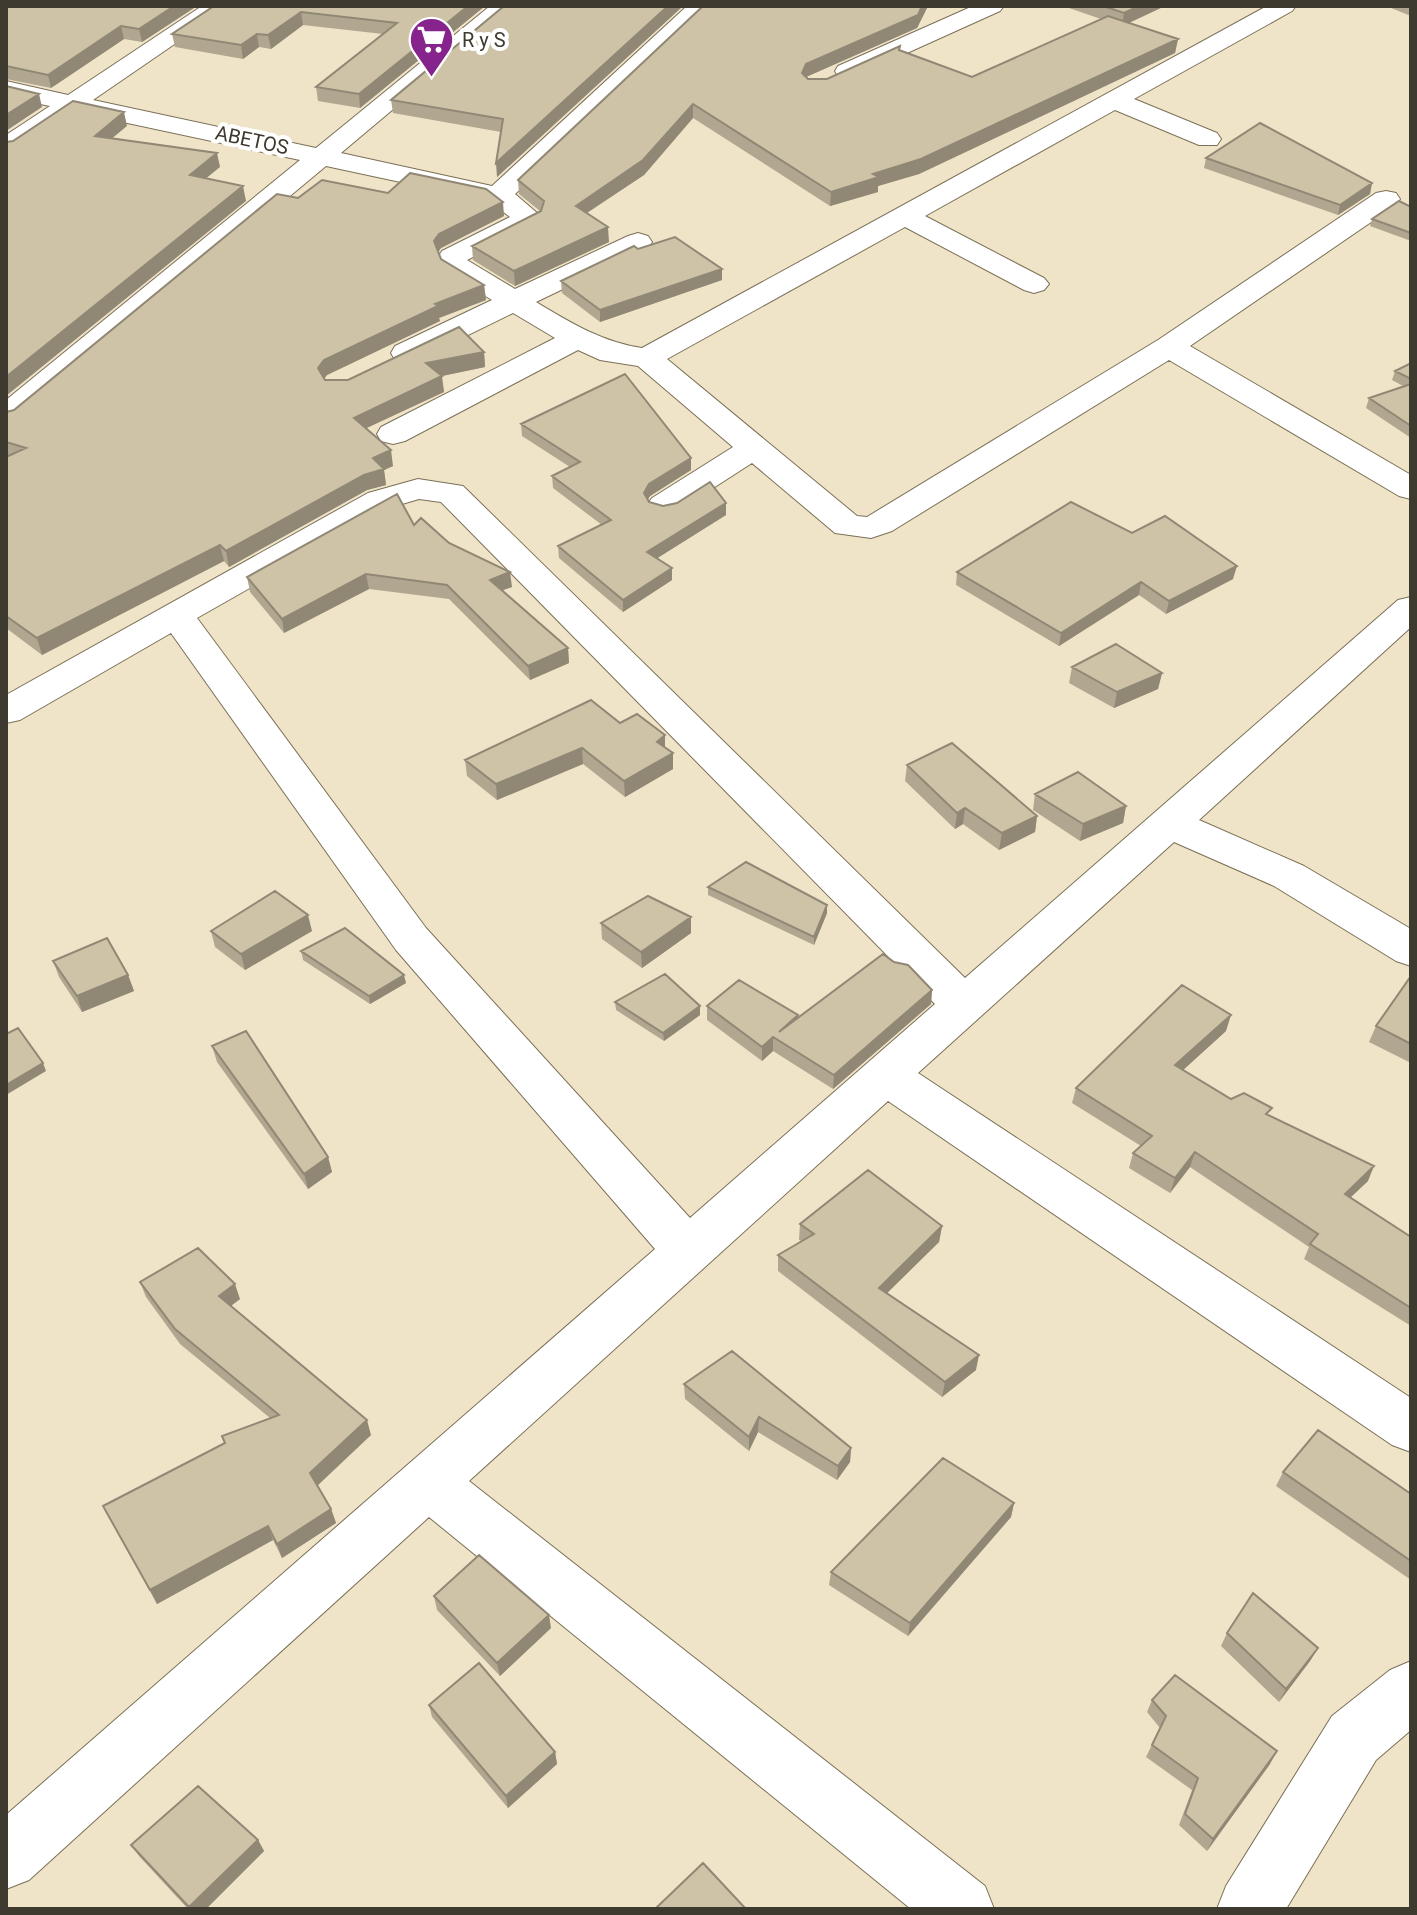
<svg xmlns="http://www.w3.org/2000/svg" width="1417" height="1915" font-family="Roboto,sans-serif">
  <rect width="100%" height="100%" fill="#f0e4c8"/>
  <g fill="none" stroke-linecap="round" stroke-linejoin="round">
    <defs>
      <path id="street" d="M202 6H230L93 100 316 148 490 6H516L341 153 492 186 687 6H713L515 194 543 218 539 224 467 260 515 289 628 236 638 233 648 236 652 242 648 248 536 302C571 323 602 342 642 348L1267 6H1296L1292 11 1134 99 1217 133 1221 139 1217 145H1199L1115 110 925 216 1044 278 1049 284 1044 290 1034 293 1024 290 905 227 667 359 857 516 867 517 1158 340 1376 193 1386 191 1396 193 1400 199 1396 205 1190 346 1411 475V499L1399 496 1169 360 892 531 871 538 835 533 752 463 676 512 664 515 652 512 647 505 652 498 733 447 638 366 600 360 578 350 405 441 393 444 381 441 377 434 381 427 555 338 513 313 417 360 406 362 395 360 391 353 395 346 492 300 444 271 438 257 442 251 510 217 489 201 326 166 17 423 6 426V400L300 160 76 112 15 153 6 155V135L50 106 6 97V81L68 95Z
        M973 6H1004L1000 11 856 76H838L835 71 838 66Z
        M418 479 463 486 965 978 1398 600 1411 597V627L1199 820 1304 866 1411 929V966L1396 961 1274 886 1174 842 918 1073 1411 1398V1452L1392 1445 888 1101 469 1481 985 1886 994 1909H911L429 1517 29 1880 6 1889V1815L655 1249 396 950 171 633 20 720 6 723V695L368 493ZM419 499 441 502 935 1004 690 1218 426 928 197 618 392 507Z
        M1411 1661V1730L1376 1760 1286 1909H1217L1226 1886 1332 1716 1390 1670Z"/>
    </defs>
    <use href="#street" stroke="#7b7057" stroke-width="2"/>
    <use href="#street" fill="#fff" fill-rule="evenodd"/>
  </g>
  <path fill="#b1a790" d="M6 6H197L142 42 124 39 51 88 6 79Z
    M214 6H485L360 108 318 101 316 87 383 34 303 25 271 49 259 47 243 59 175 47 172 34Z
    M504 6H683L497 177 501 132 393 113 391 100Z
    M703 6H928L917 28 806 77 808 79H827L900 50 972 77 1101 19 1063 6H1165L1129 23 1178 39 1175 53 919 174 878 186V192L830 206 693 118 644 175 587 213 609 242 515 286 473 260 472 246 540 211 519 194 518 180Z
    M937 6H962L961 8Z
    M1386 6H1411V16Z
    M1206 158 1372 183 1370 194 1338 215 1204 168Z
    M298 198 504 216 441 248 438 252 441 259 484 285 486 300 439 318 440 321 327 375 324 378 325 380H348L484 352 485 367 441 376 444 392 366 428 393 466 384 470 386 485 367 490 229 567 224 561 42 655 6 628V412L14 410Z
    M1409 206H1411V241L1370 226 1372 219Z
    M638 249 722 269V280L600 322 562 293 561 281Z
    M1411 363V438L1366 408 1369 398 1403 386 1392 380 1395 371Z
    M521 424 691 458V470L650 496 648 499 649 502 663 506 726 515 657 558 672 568V580L623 612 559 558 558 546 602 525 553 488 552 476 570 467 522 436Z
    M414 525 449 543 512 587 502 590 568 648 569 663 530 680 449 599 369 589 284 633 250 592 247 577Z
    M1132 533 1233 579 1166 614 1139 595 1059 646 956 585 957 572Z
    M1072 667 1162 673 1158 689 1114 708 1069 683Z
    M620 723 665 747 673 753V769L625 797 583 764 497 800 467 776 465 760Z
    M907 765 1037 816 1035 832 999 850 963 824 955 829 905 781Z
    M1035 794 1126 806 1123 823 1080 841 1033 810Z
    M708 887 827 913 814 945 708 895Z
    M691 917V933L642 968 602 939 601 923Z
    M211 931H312L245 970 215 947Z
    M301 951 406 983 370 1004 303 960Z
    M53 961 128 975 134 991 82 1012 59 977Z
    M1411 976V1063L1369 1042 1376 1026Z
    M932 990 931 1004 833 1089 773 1051 762 1061 707 1020V1006L798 1015V1018Z
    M615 1002 700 1006V1015L664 1041 616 1010Z
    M1226 1031 1183 1070 1231 1099 1269 1115 1368 1181 1350 1198 1411 1237V1326L1304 1259 1309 1247 1190 1167 1170 1193 1129 1168 1133 1153 1141 1146 1072 1103 1076 1088Z
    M212 1046 328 1157 332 1172 308 1189 217 1062Z
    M800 1224 942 1226 939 1242 887 1293 976 1370 942 1397 778 1271V1255L802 1241 799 1240Z
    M140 1282 240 1299 231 1306 371 1435 317 1485 331 1509 336 1523 282 1558 273 1540 157 1604 103 1506 225 1443 222 1436 270 1418 180 1344 146 1297Z
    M684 1384 851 1448 850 1462 837 1480 758 1432 749 1451 685 1399Z
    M1283 1472 1411 1494V1580L1276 1486Z
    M1014 1503 1011 1517 908 1636 829 1585 831 1572Z
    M434 1596 551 1628 500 1676 437 1610Z
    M1227 1633 1318 1648 1310 1661 1279 1702 1221 1646Z
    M1152 1700 1270 1764 1207 1851 1179 1825 1192 1790 1146 1757 1160 1728 1147 1712Z
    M429 1705 555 1752 557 1764 508 1808 432 1717Z
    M258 1840 264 1851 206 1909H188L139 1856 131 1845Z"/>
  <path fill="#908875" d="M174 6H197L142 42 139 29Z
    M468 6H485L360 108 359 94Z
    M668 6H683L497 177 496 163Z
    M922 6H928L917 28 806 77 802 73 806 64Z
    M1139 6H1165L1122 26 1124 13Z
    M301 12 303 25 271 49 268 35Z
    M121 26 124 39 51 88 48 75Z
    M257 34 259 47 243 59 241 45Z
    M1178 39 1175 53 919 174 878 186V192L830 206 831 192Z
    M39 94 42 107 6 131V115Z
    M693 104V118L644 175 576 220V206Z
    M124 112 127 126 98 150 95 136Z
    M217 153 220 167 193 189 190 175Z
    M1372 183 1370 194 1338 215 1340 205Z
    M243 186 246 201 6 396V377Z
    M503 202 504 216 441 248 436 255 434 241 439 234Z
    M608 227 609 242 515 286 514 271Z
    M722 269V280L600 322V310Z
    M484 285 486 300 439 318 440 321 327 375 321 383 318 368 324 360 435 304Z
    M484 352 485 367 428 379 426 363Z
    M442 376 444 392 356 433 354 418Z
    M391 450 393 466 384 470 386 485 367 490 229 567 226 551 373 458Z
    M691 458V470L650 496 644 505V493L649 484Z
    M726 503V515L648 564 647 552Z
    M220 545 224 561 42 655 37 638Z
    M1237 566 1233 579 1166 614 1169 601Z
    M672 568V580L623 612V600Z
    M510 572 512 587 492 594 490 580Z
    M366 574 369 589 284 633 282 619Z
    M1141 582 1139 595 1059 646 1061 633Z
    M568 648 569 663 530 680 528 666Z
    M1162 673 1158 689 1114 708 1117 692Z
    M665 735V752L657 742Z
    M582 748 583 764 497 800 496 784Z
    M673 753V769L625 797 624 781Z
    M1126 806 1123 823 1080 841 1083 824Z
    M965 808 963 824 955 829 957 813Z
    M1037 816 1035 832 999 850 1002 833Z
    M827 905V913L814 945V937Z
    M308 915 312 931 245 970 241 954Z
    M691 917V933L642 968 641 952Z
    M128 975 134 991 82 1012 77 996Z
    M404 975 406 983 370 1004 369 996Z
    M932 990 931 1004 833 1089 834 1075Z
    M700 1006V1015L664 1041 663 1033Z
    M1231 1015 1226 1031 1171 1081 1175 1065Z
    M773 1037V1051L762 1061V1047Z
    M43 1063 46 1071 6 1095V1085Z
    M1195 1152 1190 1167 1170 1193 1175 1178Z
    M328 1157 332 1172 308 1189 304 1174Z
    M1374 1166 1368 1181 1338 1209 1345 1194Z
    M942 1226 939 1242 877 1303 879 1288Z
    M235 1284 240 1299 224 1311 219 1296Z
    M979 1355 976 1370 942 1397 945 1382Z
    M759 1417 758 1432 749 1451V1437Z
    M367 1420 371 1435 315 1488 310 1473Z
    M851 1448 850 1462 837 1480 838 1466Z
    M1014 1503 1011 1517 908 1636 910 1623Z
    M331 1509 336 1523 282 1558 277 1544Z
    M268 1526 273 1540 157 1604 150 1590Z
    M549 1615 551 1628 500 1676 497 1663Z
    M1318 1648 1310 1661 1279 1702 1286 1689Z
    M1277 1751 1270 1764 1207 1851 1213 1839Z
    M555 1752 557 1764 508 1808 506 1796Z
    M258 1840 264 1851 206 1909H190L189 1907Z"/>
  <path fill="#cec2a7" stroke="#908875" stroke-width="2" d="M6 6H174L139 29 121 26 48 75 6 66Z
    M214 6H468L359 94 316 87 397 23 301 12 268 35 257 34 241 45 172 34Z
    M504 6H668L496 163 503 119 391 100Z
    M703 6H922L918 15 806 64 802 73 808 79H827L900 46 899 50 972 77 1108 16 1178 39 921 159 873 174 879 177 831 192 693 104 643 160 576 206 608 227 514 271 472 246 541 211 544 201 518 180Z
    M1103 6H1139L1124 13Z
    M6 86 39 94 6 115Z
    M73 101 124 112 95 136 217 153 190 175 243 186 6 377V142L13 141Z
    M1260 123 1372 183 1340 205 1206 158Z
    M410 173 486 189 503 202 439 234 434 241 441 259 484 285 435 304 438 306 324 360 318 368 325 380H348L459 327 484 352 426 363 442 376 354 418 391 450 373 458 384 469 364 475 226 551 220 545 37 638 6 616V457L26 448 6 442V412L14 410 277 194 298 198 322 180 388 193Z
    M1399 201 1409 206H1411V233L1372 219Z
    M675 237 722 269 600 310 561 281 634 246 638 249Z
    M1411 363V379L1395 371Z
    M625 374 691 458 649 484 644 493 649 502 663 506 677 503 710 482 726 503 647 552 672 568 623 600 558 546 611 520 552 476 580 462 521 424Z
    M1411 384V426L1369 398Z
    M397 494 414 525 421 518 449 543 510 572 490 580 568 648 528 666 447 585 366 574 282 619 247 577Z
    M1071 502 1132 533 1165 516 1237 566 1169 601 1141 582 1061 633 957 572Z
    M1116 644 1162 673 1117 692 1072 667Z
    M591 700 620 723 637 714 665 735 657 742 673 753 624 781 582 748 496 784 465 760Z
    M952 743 1037 816 1002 833 965 808 957 813 907 765Z
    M1078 772 1126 806 1083 824 1035 794Z
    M746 862 827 905 814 937 708 887Z
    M275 891 308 915 241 954 211 931Z
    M648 896 691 917 641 952 601 923Z
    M345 928 404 975 369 996 301 951Z
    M107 938 128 975 77 996 53 961Z
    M883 954 894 962 908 965 932 990 834 1075 773 1037 762 1047 707 1006 739 980 798 1015 779 1032Z
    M665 974 700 1006 663 1033 615 1002Z
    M1411 976V1044L1376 1026Z
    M1182 985 1231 1015 1175 1065 1231 1099 1244 1093 1272 1108 1266 1114 1374 1166 1345 1194 1411 1237V1308L1310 1244 1318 1234 1195 1152 1175 1178 1133 1153 1152 1136 1076 1088Z
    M18 1028 43 1063 6 1085V1034Z
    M246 1031 328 1157 304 1174 212 1046Z
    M868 1170 942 1226 879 1288 979 1355 945 1382 778 1255 814 1234 800 1224Z
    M198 1248 235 1284 219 1296 367 1420 310 1473 331 1509 277 1544 268 1526 150 1590 103 1506 225 1443 222 1436 279 1415 175 1329 140 1282Z
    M732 1351 851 1448 838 1466 759 1417 749 1437 684 1384Z
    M1318 1430 1411 1494V1561L1283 1472Z
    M943 1458 1014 1503 910 1623 831 1572Z
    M479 1555 549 1615 497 1663 434 1596Z
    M1253 1593 1318 1648 1286 1689 1227 1633Z
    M479 1663 555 1752 506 1796 429 1705Z
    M1175 1675 1277 1751 1213 1839 1185 1814 1198 1778 1152 1745 1166 1716 1152 1700Z
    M198 1786 258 1840 189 1907 131 1845Z
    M703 1863 746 1909H655Z"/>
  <defs>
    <symbol id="supermarket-pin" viewBox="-11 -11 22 30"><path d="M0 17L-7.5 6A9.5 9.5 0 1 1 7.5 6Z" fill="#86238c" stroke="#fff"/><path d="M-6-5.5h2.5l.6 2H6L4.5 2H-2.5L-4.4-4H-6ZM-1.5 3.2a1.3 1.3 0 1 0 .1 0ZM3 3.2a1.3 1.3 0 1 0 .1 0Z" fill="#fff"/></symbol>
  </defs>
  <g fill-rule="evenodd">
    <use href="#supermarket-pin" x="406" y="14" width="51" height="69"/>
  </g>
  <g text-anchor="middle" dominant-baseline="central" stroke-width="8" stroke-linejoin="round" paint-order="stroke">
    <g font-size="20" fill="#3f3a2f" stroke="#fff" text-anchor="start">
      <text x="462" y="40">R y S</text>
    </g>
    <g font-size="20" fill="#3f3a2f" stroke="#fff">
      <text transform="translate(252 140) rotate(12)">ABETOS</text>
    </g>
  </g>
  <rect width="1417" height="1915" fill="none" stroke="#3f3a2f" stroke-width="16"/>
</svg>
